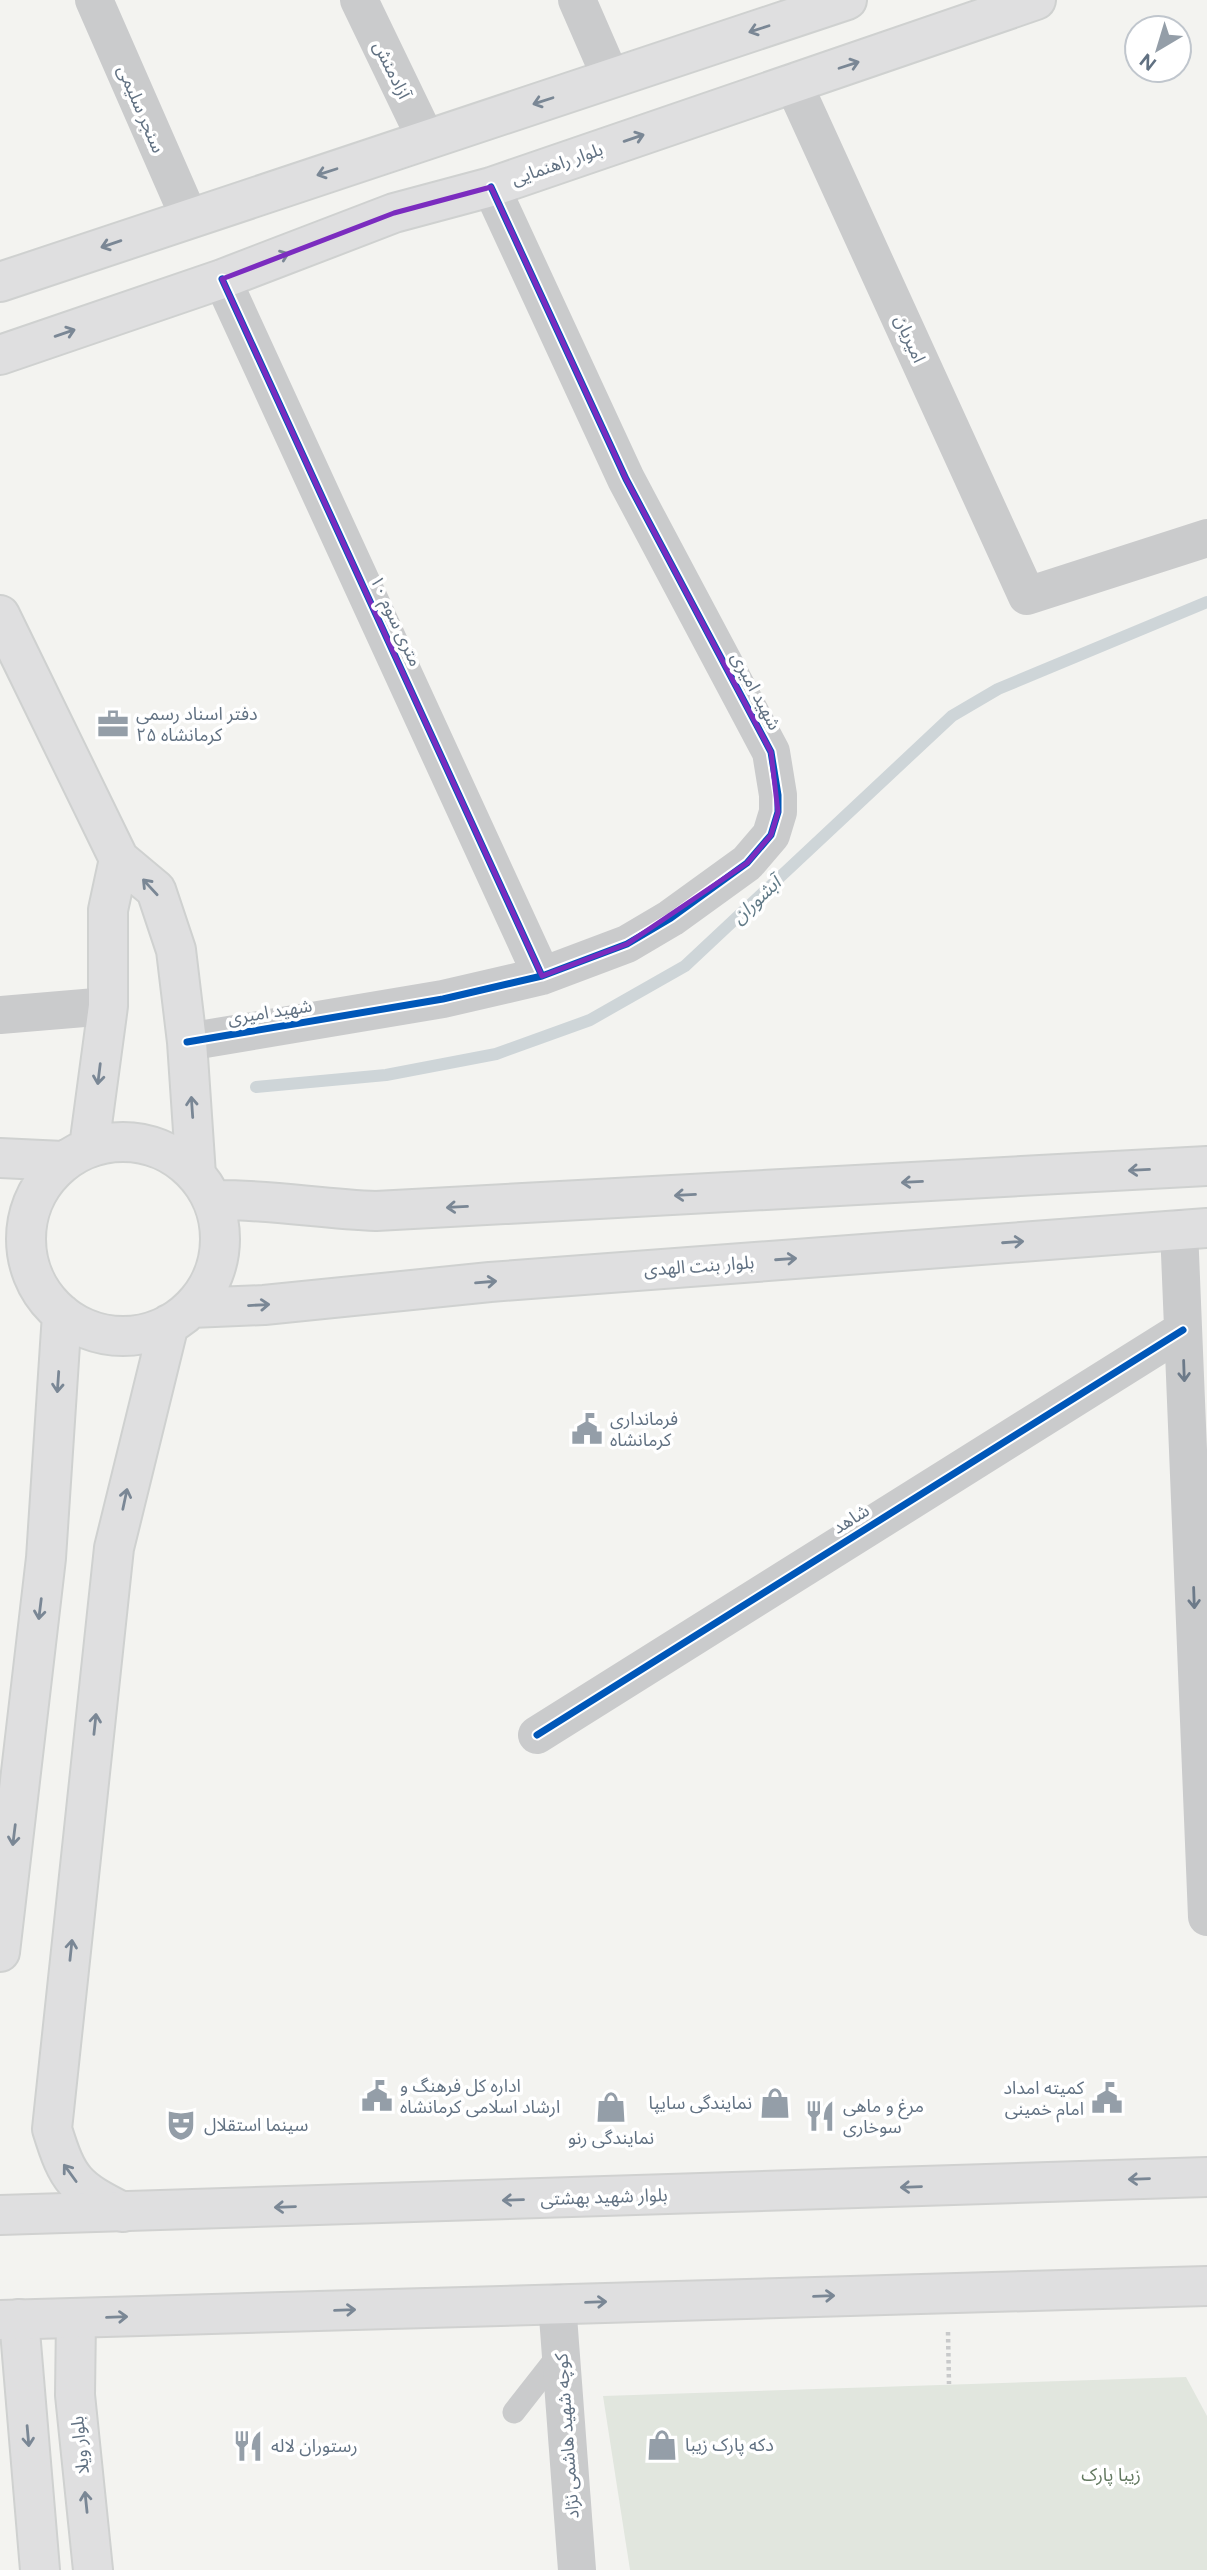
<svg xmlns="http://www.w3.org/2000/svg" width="1207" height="2570" font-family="Figtree,'Noto Sans Arabic',sans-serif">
  <rect width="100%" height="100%" fill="#f3f3f0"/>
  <path fill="#e1e6de" d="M1186 2377 1207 2416V2570H630L603 2396Z"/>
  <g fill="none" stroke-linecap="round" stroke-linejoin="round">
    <path stroke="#ced5d8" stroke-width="12" d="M256 1087 386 1075 496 1054 590 1020 685 966 952 716 998 689 1207 602"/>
    <defs>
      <path id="secondary" d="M0 282 847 0
        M0 355 222 279 394 213 491 187 1036 0
        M0 615 119 859 156 890 176 950 187 1042 196 1175
        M26 1239a97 97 0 1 1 194 0a97 97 0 1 1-194 0Z
        M89 1147 108 1006V910L119 859
        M0 1158 63 1161
        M212 1200C267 1199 321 1209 376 1211L1207 1166
        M191 1308 264 1305 490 1282 1207 1228
        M0 1952 46 1558 62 1314
        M123 2212C75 2188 68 2181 52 2129L114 1548 169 1324
        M19 2319 40 2570
        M76 2319 75 2395 93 2570"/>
      <path id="primary" d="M0 2215 1207 2177
        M0 2320 1207 2286"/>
    </defs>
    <use href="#secondary" stroke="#cfd1d0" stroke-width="42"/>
    <use href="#primary" stroke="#d0d1d0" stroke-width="42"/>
    <path stroke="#c8c9ca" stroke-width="4.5" stroke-dasharray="3.5 3.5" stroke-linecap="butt" d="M948 2332 949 2384"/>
    <path stroke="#cacbcc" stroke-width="23" d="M514 2412 561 2352"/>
    <path stroke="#cacbcc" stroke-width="38" d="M94 0 189 217
      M359 0 426 139
      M577 0 611 78
      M793 83 1027 596 1207 538
      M222 279 542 976
      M0 1015 108 1006
      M187 1042 443 999 542 976 627 944 671 918 747 863 771 835 778 812V795L771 752 626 479 491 187
      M1179 1229 1207 1917
      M537 1735 1183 1330
      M557 2303 577 2570"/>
    <use href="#secondary" stroke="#dfdfe0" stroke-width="38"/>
    <use href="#primary" stroke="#dfdfe0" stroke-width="38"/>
    <defs>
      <path id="cycleway" d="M222 279 542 976
        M187 1042 443 999 542 976 627 944 671 918 747 863 771 835 778 812V795L771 752 626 479 491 187
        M537 1735 1183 1330"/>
    </defs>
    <use href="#cycleway" stroke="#fff" stroke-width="11"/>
    <use href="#cycleway" stroke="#0057b8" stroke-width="7"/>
  </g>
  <defs><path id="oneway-shaft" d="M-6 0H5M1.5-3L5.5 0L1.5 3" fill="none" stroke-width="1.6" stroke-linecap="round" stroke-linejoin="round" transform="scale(1.75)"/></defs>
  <g stroke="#7a8795">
    <use href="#oneway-shaft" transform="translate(759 29) rotate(162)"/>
    <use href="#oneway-shaft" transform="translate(849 65) rotate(-18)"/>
    <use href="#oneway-shaft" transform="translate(543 101) rotate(162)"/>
    <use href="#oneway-shaft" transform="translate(634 138) rotate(-19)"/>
    <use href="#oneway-shaft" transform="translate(327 172) rotate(162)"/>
    <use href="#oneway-shaft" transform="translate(111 244) rotate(161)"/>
    <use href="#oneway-shaft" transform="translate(279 257) rotate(-21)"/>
    <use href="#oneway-shaft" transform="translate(65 333) rotate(-19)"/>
    <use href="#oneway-shaft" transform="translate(150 887) rotate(-133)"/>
    <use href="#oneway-shaft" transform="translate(99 1074) rotate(97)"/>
    <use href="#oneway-shaft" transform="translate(192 1107) rotate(-94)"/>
    <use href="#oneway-shaft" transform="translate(1139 1170) rotate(177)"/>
    <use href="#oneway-shaft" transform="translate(912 1182) rotate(177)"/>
    <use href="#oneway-shaft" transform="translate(685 1195) rotate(177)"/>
    <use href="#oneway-shaft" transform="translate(457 1207) rotate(177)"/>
    <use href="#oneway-shaft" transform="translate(1013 1242) rotate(-4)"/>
    <use href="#oneway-shaft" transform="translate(786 1259) rotate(-4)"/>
    <use href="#oneway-shaft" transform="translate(486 1282) rotate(-5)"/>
    <use href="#oneway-shaft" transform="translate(259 1305) rotate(-3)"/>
    <use href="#oneway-shaft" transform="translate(58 1382) rotate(94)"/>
    <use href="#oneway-shaft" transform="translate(125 1499) rotate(-78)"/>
    <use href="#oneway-shaft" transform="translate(40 1609) rotate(97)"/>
    <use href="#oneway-shaft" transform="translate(95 1724) rotate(-84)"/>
    <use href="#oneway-shaft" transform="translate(14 1835) rotate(97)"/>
    <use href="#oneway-shaft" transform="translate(71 1950) rotate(-84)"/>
    <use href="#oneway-shaft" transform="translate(70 2173) rotate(-126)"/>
    <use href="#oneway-shaft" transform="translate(1139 2179) rotate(178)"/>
    <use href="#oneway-shaft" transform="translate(911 2187) rotate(178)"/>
    <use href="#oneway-shaft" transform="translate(513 2200) rotate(178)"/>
    <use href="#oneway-shaft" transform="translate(285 2207) rotate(178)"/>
    <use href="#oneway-shaft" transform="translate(824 2296) rotate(-2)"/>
    <use href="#oneway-shaft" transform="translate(596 2302) rotate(-2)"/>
    <use href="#oneway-shaft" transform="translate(345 2310) rotate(-2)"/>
    <use href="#oneway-shaft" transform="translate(117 2317) rotate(-2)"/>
    <use href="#oneway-shaft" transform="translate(28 2436) rotate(85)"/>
    <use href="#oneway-shaft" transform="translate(86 2502) rotate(-96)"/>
  </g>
  <g stroke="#6c7a89">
    <use href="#oneway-shaft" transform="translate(1184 1371) rotate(88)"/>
    <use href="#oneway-shaft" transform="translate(1194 1598) rotate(88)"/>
  </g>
  <path fill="none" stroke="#7b2cbf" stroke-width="5" stroke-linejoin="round" d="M491 187 626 479 771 752 778 812 771 835 747 863 627 944 542 976 222 279 394 213Z"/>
  <defs>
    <symbol id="office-bare" viewBox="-9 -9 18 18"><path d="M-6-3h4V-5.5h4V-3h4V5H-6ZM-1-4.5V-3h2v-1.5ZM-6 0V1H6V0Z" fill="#949ea8" stroke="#fff" stroke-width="2.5" paint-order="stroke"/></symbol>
    <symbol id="civic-bare" viewBox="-9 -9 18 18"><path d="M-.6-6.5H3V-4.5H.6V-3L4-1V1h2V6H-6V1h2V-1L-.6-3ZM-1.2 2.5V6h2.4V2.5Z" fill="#949ea8" stroke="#fff" stroke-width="2.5" paint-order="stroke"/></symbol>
    <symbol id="shop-bare" viewBox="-9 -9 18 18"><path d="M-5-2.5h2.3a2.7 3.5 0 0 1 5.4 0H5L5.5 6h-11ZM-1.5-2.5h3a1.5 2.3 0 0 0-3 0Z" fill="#949ea8" stroke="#fff" stroke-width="2.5" paint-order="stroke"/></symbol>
    <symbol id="restaurant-bare" viewBox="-9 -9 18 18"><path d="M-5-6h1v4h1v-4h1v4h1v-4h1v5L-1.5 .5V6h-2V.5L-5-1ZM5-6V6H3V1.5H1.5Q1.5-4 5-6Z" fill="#949ea8" stroke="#fff" stroke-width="2.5" paint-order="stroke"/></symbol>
    <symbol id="theatre-bare" viewBox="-9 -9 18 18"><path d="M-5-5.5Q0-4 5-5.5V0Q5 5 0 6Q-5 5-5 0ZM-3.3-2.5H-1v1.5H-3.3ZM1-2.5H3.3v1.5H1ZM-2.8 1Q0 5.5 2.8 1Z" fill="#949ea8" stroke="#fff" stroke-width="2.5" paint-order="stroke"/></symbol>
  </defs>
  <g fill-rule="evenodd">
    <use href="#office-bare" x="91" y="702" width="44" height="44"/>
    <use href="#civic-bare" x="565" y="1407" width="44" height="44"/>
    <use href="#civic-bare" x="355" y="2074" width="44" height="44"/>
    <use href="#civic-bare" x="1085" y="2076" width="44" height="44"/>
    <use href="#shop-bare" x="753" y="2081" width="44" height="44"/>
    <use href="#shop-bare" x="589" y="2085" width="44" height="44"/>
    <use href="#restaurant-bare" x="798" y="2094" width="44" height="44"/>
    <use href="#theatre-bare" x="159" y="2103" width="44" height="44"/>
    <use href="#shop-bare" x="640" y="2423" width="44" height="44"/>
    <use href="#restaurant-bare" x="226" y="2424" width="44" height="44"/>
  </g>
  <g text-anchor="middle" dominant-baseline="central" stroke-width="7" stroke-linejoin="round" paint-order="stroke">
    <g font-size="18" fill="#617182" stroke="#fff">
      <text transform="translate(392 70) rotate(64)">آزادمنش</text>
      <text transform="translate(141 109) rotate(67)">سنجر سلیمی</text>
      <text transform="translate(557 164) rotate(-19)">بلوار راهنمایی</text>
      <text transform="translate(910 339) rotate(66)">امیریان</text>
      <text transform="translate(396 621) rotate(65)">۱۰ متری سوم</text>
      <text transform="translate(756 691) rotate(62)">شهید امیری</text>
      <text transform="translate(270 1012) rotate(-9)">شهید امیری</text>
      <text transform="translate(699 1266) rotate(-4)">بلوار بنت الهدی</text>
      <text transform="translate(851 1519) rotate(-32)">شاهد</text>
      <text transform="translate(604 2197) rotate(-2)">بلوار شهید بهشتی</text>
      <text transform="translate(567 2436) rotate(-94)">کوچه شهید هاشمی نژاد</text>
      <text transform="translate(80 2445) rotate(-96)">بلوار ویلا</text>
    </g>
    <g font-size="18" fill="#617182" stroke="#fff" text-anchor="start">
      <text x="136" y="714">دفتر اسناد رسمی<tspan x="136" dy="21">۲۵ کرمانشاه</tspan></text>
      <text x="610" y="1419">فرمانداری<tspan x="610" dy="21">کرمانشاه</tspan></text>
      <text x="400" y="2086">اداره کل فرهنگ و<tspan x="400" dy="21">ارشاد اسلامی کرمانشاه</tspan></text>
      <text x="1084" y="2088" text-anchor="end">کمیته امداد<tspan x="1084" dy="21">امام خمینی</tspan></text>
      <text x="752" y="2103" text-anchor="end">نمایندگی سایپا</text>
      <text x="843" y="2106">مرغ و ماهی<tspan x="843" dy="21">سوخاری</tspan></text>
      <text x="204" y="2125">سینما استقلال</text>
      <text x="611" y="2138" text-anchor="middle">نمایندگی رنو</text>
      <text x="685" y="2445">دکه پارک زیبا</text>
      <text x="271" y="2446">رستوران لاله</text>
    </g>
    <g font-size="18" fill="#637960" stroke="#fff">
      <text x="1111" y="2475">زیبا پارک</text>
    </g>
    <g font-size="19" font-style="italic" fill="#617a87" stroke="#fff">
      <text transform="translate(756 900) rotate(-43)">آبشوران</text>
    </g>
  </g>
  <g transform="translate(1158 49) rotate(218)"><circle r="33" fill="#ffffff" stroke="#c0c6cd" stroke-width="2"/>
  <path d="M0-5L12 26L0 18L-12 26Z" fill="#949ea8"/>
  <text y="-10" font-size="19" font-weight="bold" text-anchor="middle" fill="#617182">N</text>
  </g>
</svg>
